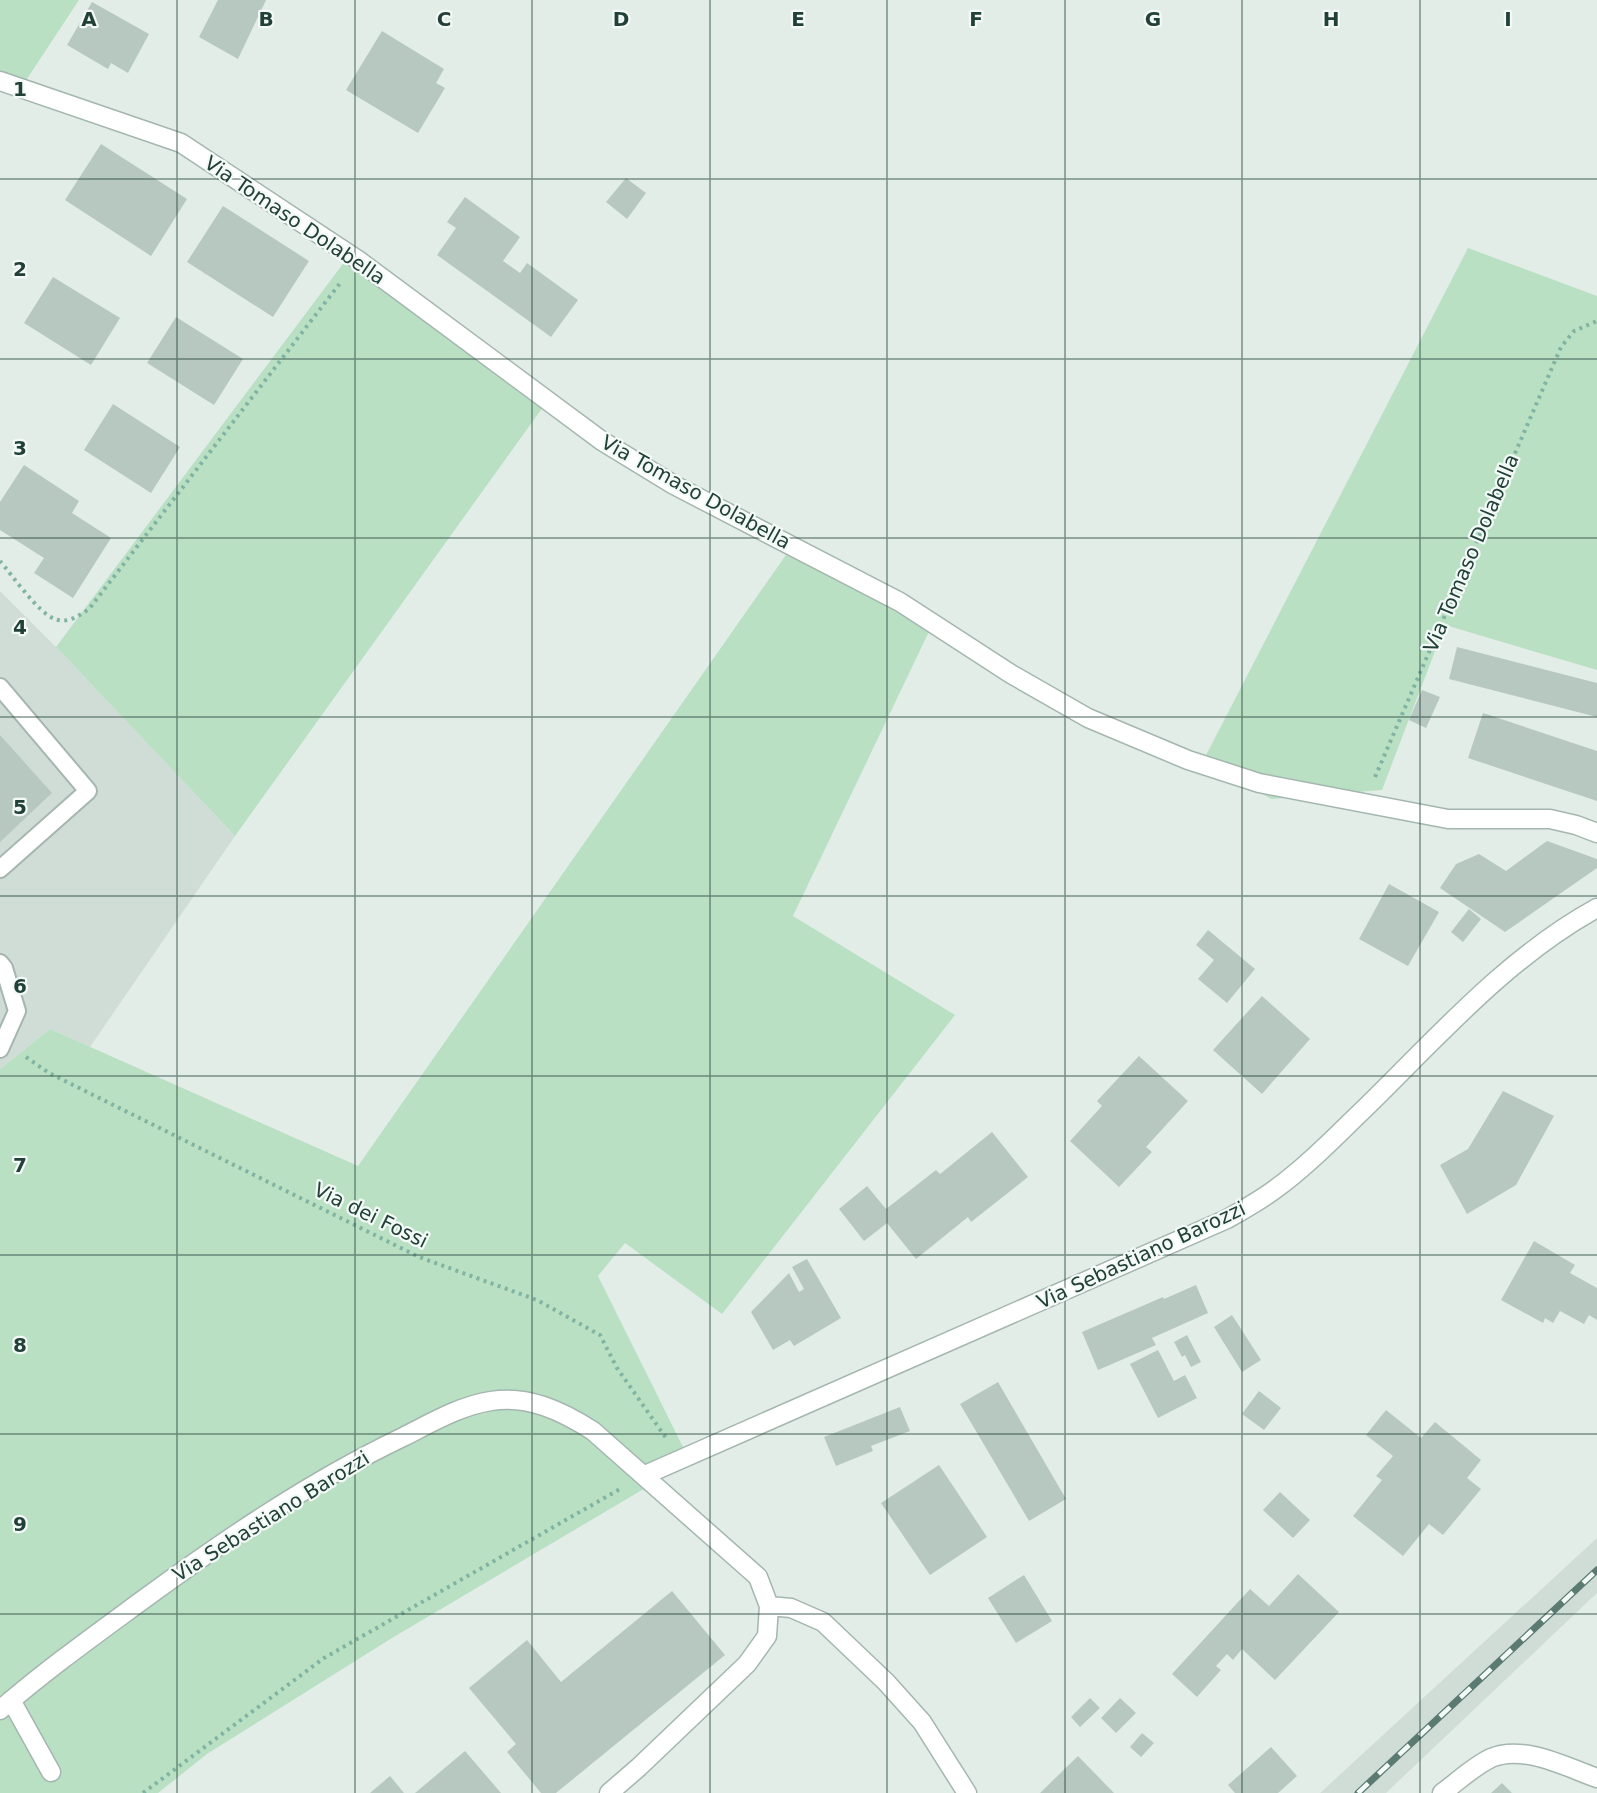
<svg xmlns="http://www.w3.org/2000/svg" width="1597" height="1793" font-family="'DejaVu Sans',sans-serif">
  <rect width="100%" height="100%" fill="#e2ede8"/>
  <path fill="#d0ddd7" d="M0 591 56 647 235 836 90 1047 50 1029 0 1069Z
    M1597 1538V1593L1386 1793H1320Z"/>
  <path fill="#bae0c4" d="M0 0H79L17 94 0 89Z
    M1468 248 1597 296V670L1445 625 1382 790 1271 799 1204 759Z
    M345 261 543 407 235 836 56 647Z
    M788 552 935 619 793 916 955 1015 722 1314 625 1243 598 1276 692 1465 664 1477 392 1638 207 1754 158 1793H0V1069L50 1029 358 1166Z"/>
  <path fill="#b7c8c1" d="M218 0H266L238 59 199 37Z
    M92 2 149 34 128 73 111 63 108 69 67 45Z
    M382 31 444 69 436 83 445 88 418 133 346 90Z
    M101 144 187 199 151 256 65 200Z
    M626 178 646 193 627 219 606 202Z
    M465 197 520 237 503 261 520 273 527 263 578 300 551 337 437 255 456 228 447 222Z
    M223 206 309 261 273 317 187 262Z
    M53 277 120 318 91 365 24 323Z
    M176 317 243 359 214 405 147 363Z
    M113 404 180 447 151 493 84 450Z
    M24 465 79 501 72 513 111 538 73 598 34 573 44 558 0 530V502Z
    M1457 647 1597 683V717L1449 679Z
    M1422 690 1440 697 1426 728 1409 720Z
    M1483 713 1597 751V801L1468 758Z
    M0 735 52 793 0 842Z
    M1547 841 1597 859V868L1505 932 1440 888 1456 864 1479 854 1506 871Z
    M1389 884 1439 912 1408 966 1359 939Z
    M1469 909 1481 919 1463 942 1451 932Z
    M1208 930 1255 969 1227 1003 1198 979 1214 960 1196 945Z
    M1262 996 1310 1039 1262 1094 1213 1050Z
    M1139 1056 1188 1101 1146 1147 1152 1152 1119 1187 1070 1141 1102 1106 1097 1101Z
    M1503 1091 1554 1116 1516 1185 1467 1214 1440 1165 1468 1149Z
    M992 1132 1028 1177 971 1222 968 1217 916 1259 887 1223 864 1241 839 1209 867 1186 886 1209 936 1170 940 1174Z
    M1534 1241 1575 1265 1570 1273 1597 1288V1320L1589 1315 1584 1324 1560 1311 1553 1323 1545 1318 1543 1323 1501 1300Z
    M807 1259 841 1318 794 1346 790 1340 773 1350 751 1312 789 1273 799 1292 804 1289 792 1267Z
    M1196 1285 1208 1313 1152 1338 1156 1345 1098 1370 1082 1332 1163 1297 1164 1299Z
    M1232 1315 1261 1360 1242 1372 1214 1327Z
    M1187 1335 1201 1362 1191 1367 1185 1355 1182 1357 1174 1342Z
    M1158 1350 1174 1381 1185 1375 1197 1398 1158 1418 1130 1364Z
    M998 1382 1066 1499 1029 1521 960 1404Z
    M1259 1391 1281 1408 1264 1430 1242 1414Z
    M900 1407 910 1431 871 1446 873 1451 836 1466 824 1437Z
    M1386 1410 1421 1438 1435 1422 1481 1460 1467 1478 1481 1489 1443 1535 1429 1524 1403 1556 1353 1516 1382 1480 1376 1476 1393 1456 1366 1435Z
    M939 1465 987 1537 930 1575 881 1503Z
    M1280 1492 1310 1520 1293 1538 1263 1510Z
    M1298 1574 1339 1612 1275 1680 1242 1649 1233 1660 1227 1654 1216 1666 1221 1670 1197 1697 1172 1674 1250 1589 1269 1606Z
    M1024 1575 1052 1621 1016 1643 988 1598Z
    M672 1591 725 1655 556 1793H541L507 1752 516 1744 469 1688 527 1640 561 1682Z
    M1090 1698 1100 1708 1080 1727 1071 1717Z
    M1120 1698 1136 1713 1116 1733 1101 1718Z
    M1142 1733 1154 1743 1141 1757 1130 1747Z
    M1271 1747 1297 1776 1278 1793H1235L1228 1785Z
    M465 1751 501 1793H415Z
    M1078 1756 1114 1793H1040Z
    M390 1776 404 1793H370Z
    M1502 1783 1512 1793H1491Z"/>
  <g fill="none" stroke-linecap="round" stroke-linejoin="round">
    <defs>
      <path id="service" d="M0 687 88 791 0 869
        M0 963 4 968 17 1011 0 1049"/>
      <path id="minor" d="M0 81 181 143 358 260 602 441 674 485 900 602 1011 674 1088 718 1188 760 1259 783 1448 819H1550L1576 825 1597 833
        M645 1475 1227 1219C1243 1210 1259 1201 1274 1190 1306 1167 1334 1138 1362 1111 1436 1039 1506 958 1597 908
        M769 1606 791 1608 823 1622 886 1682 922 1722 967 1793
        M11 1700 51 1772
        M0 1710C46 1670 95 1635 144 1599 226 1539 311 1481 403 1437 431 1423 459 1406 491 1401 528 1395 562 1411 593 1431L758 1577 769 1606 767 1636 747 1664 639 1767 609 1793
        M1442 1793C1457 1782 1474 1766 1491 1758 1523 1744 1566 1767 1597 1778"/>
    </defs>
    <use href="#service" stroke="#a4b6af" stroke-width="20"/>
    <use href="#minor" stroke="#a4b6af" stroke-width="21"/>
    <path stroke="#81b3a3" stroke-width="4" stroke-dasharray="3 4.5" stroke-linecap="butt" d="M0 561C12 575 39 614 55 619 67 624 79 616 89 609L341 282
      M1375 777 1561 347 1574 331 1597 321
      M26 1057 49 1073 419 1257 537 1300 600 1335 617 1368 666 1438
      M143 1793 324 1658 620 1489"/>
    <use href="#service" stroke="#fff" stroke-width="16"/>
    <use href="#minor" stroke="#fff" stroke-width="18"/>
    <defs>
      <path id="rail" d="M1358 1793 1597 1570"/>
    </defs>
    <use href="#rail" stroke="#5b7b72" stroke-width="7"/>
    <use href="#rail" stroke="#f3f9f6" stroke-width="4.5" stroke-dasharray="14" stroke-linecap="butt"/>
  </g>
  <path fill="none" stroke="#214037" stroke-width="1.5" stroke-opacity="0.55" d="M177 0V1793M355 0V1793M532 0V1793M710 0V1793M887 0V1793M1065 0V1793M1242 0V1793M1420 0V1793M0 179H1597M0 359H1597M0 538H1597M0 717H1597M0 896H1597M0 1076H1597M0 1255H1597M0 1434H1597M0 1614H1597"/>
  <g text-anchor="middle" dominant-baseline="central" stroke-width="4.5" stroke-linejoin="round" paint-order="stroke">
    <g font-size="20" fill="#214037" stroke="#f3f9f6">
      <text transform="translate(295 220) rotate(34)">Via Tomaso Dolabella</text>
      <text transform="translate(696 492) rotate(29)">Via Tomaso Dolabella</text>
      <text transform="translate(1471 553) rotate(-67)">Via Tomaso Dolabella</text>
      <text transform="translate(371 1215) rotate(26)">Via dei Fossi</text>
      <text transform="translate(1141 1255) rotate(-25)">Via Sebastiano Barozzi</text>
      <text transform="translate(271 1516) rotate(-32)">Via Sebastiano Barozzi</text>
    </g>
  </g>
  <g font-size="20" text-anchor="middle" font-weight="bold" fill="#214037" stroke="#f3f9f6" stroke-width="4.5" stroke-linejoin="round" paint-order="stroke">
    <text x="89" y="26">A</text>
    <text x="266" y="26">B</text>
    <text x="444" y="26">C</text>
    <text x="621" y="26">D</text>
    <text x="798" y="26">E</text>
    <text x="976" y="26">F</text>
    <text x="1153" y="26">G</text>
    <text x="1331" y="26">H</text>
    <text x="1508" y="26">I</text>
    <text x="20" y="96">1</text>
    <text x="20" y="276">2</text>
    <text x="20" y="455">3</text>
    <text x="20" y="634">4</text>
    <text x="20" y="814">5</text>
    <text x="20" y="993">6</text>
    <text x="20" y="1172">7</text>
    <text x="20" y="1352">8</text>
    <text x="20" y="1531">9</text>
  </g>
</svg>
